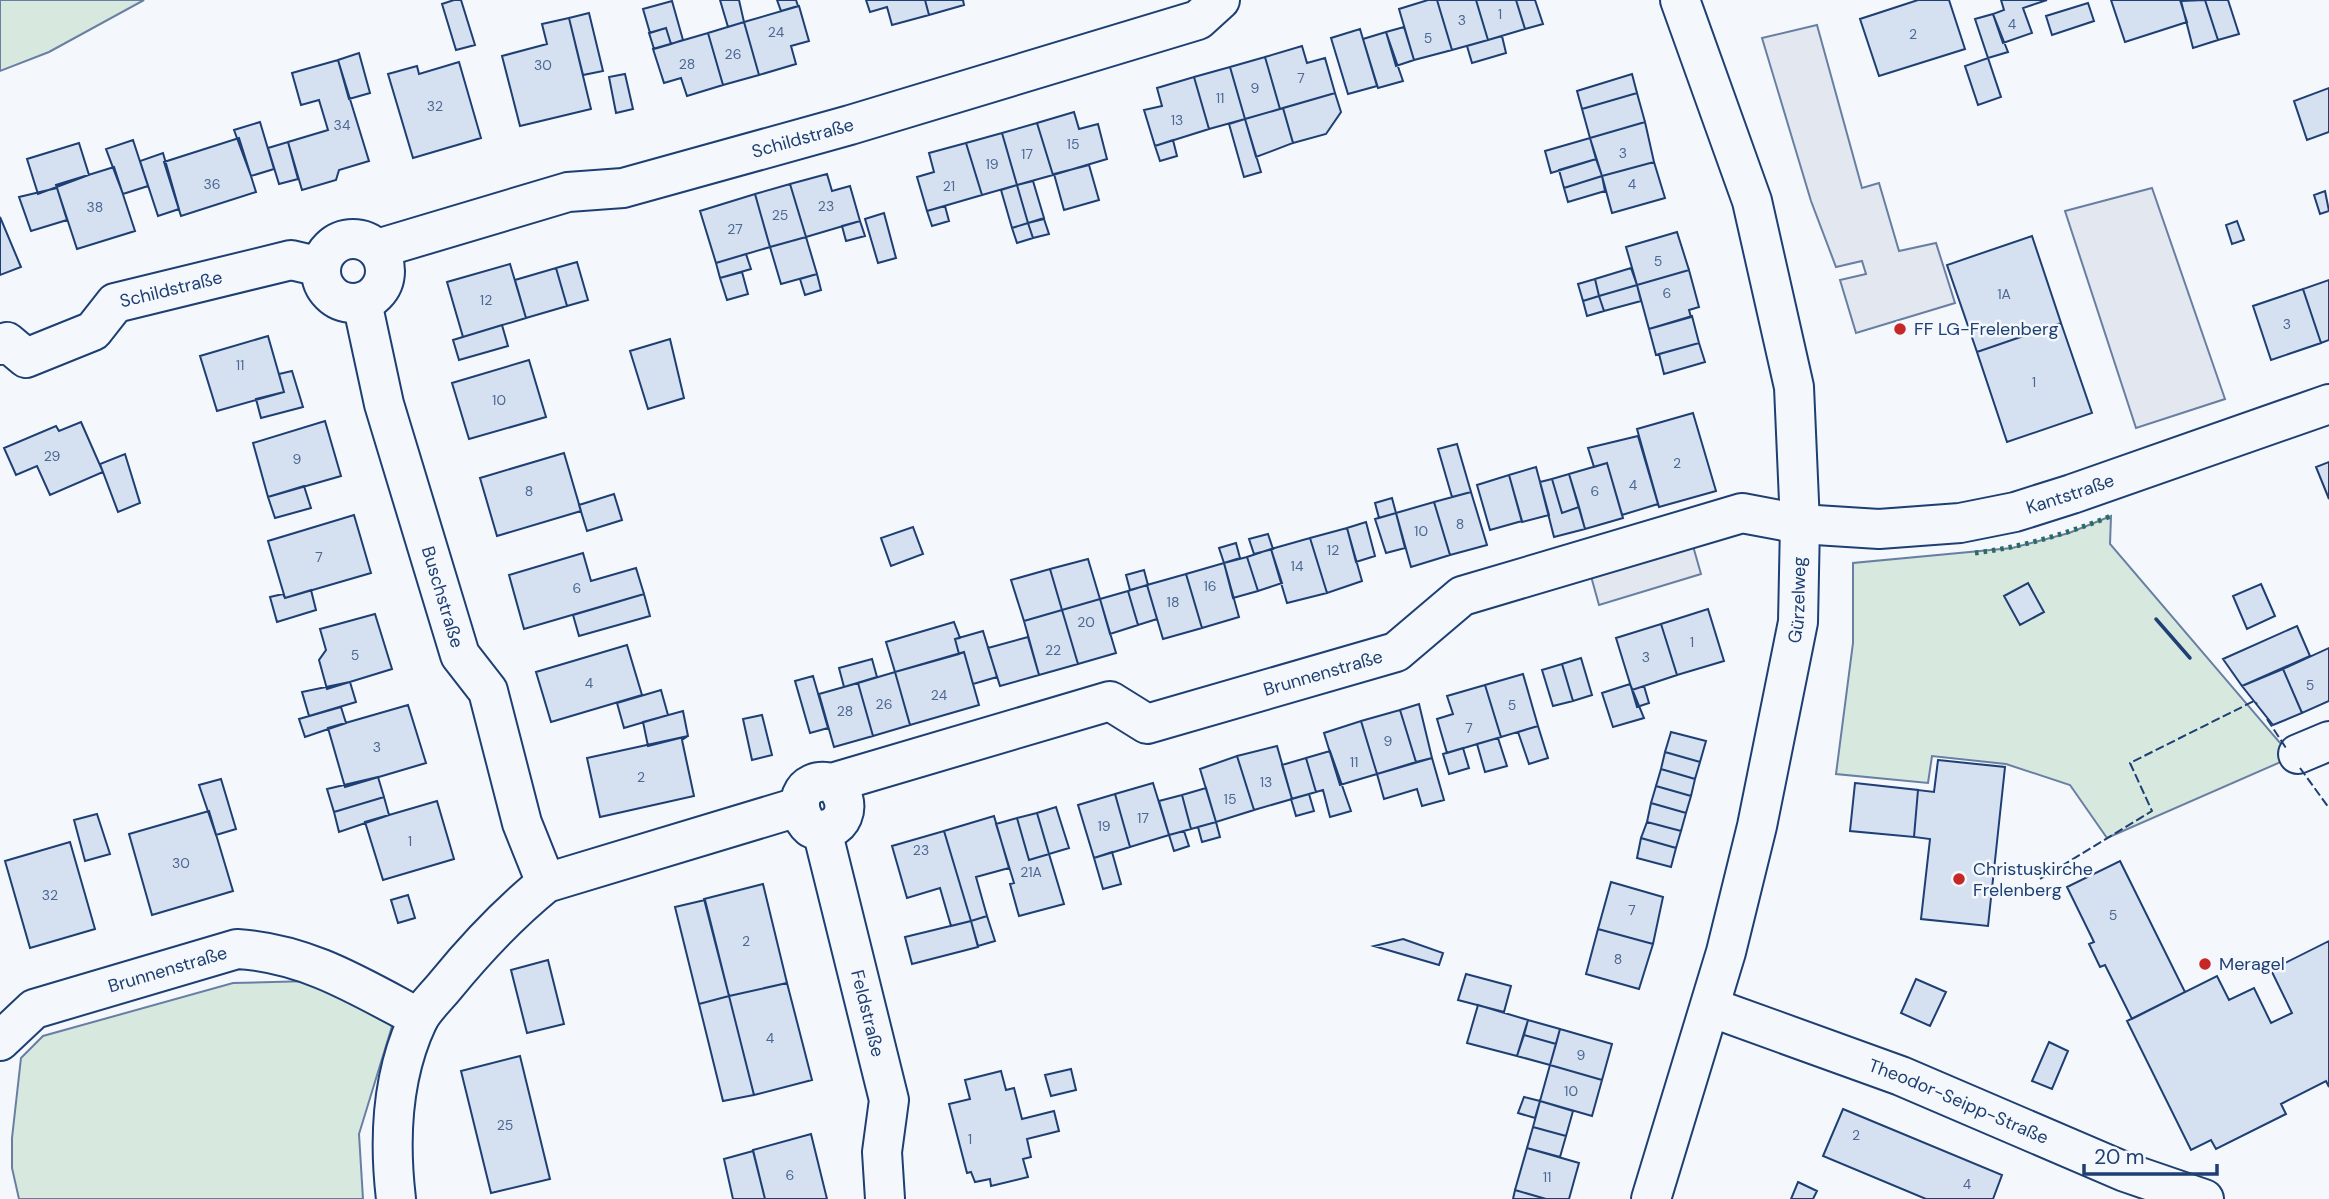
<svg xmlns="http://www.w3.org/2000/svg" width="2329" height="1199" font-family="'DM Sans',sans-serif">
  <rect width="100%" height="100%" fill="#f4f7fb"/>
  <path fill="#d7e8df" stroke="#687fa3" stroke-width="2" d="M0 0H144L49 52 0 71Z
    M2111 516 2110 544 2292 757 2107 838 2070 785 2006 764 1932 756 1928 783 1836 774 1853 643V563L2012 548 2069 533Z
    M311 981 393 1023 359 1134 363 1199H19L12 1168V1138L21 1058 43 1036 233 983Z"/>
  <path fill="#e3e8f0" stroke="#687fa3" stroke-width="2" d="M1817 25 1862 188 1879 183 1899 251 1936 243 1955 303 1856 333 1840 280 1866 274 1862 261 1836 267 1811 201 1762 38Z
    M2152 188 2225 399 2136 428 2065 211Z
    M1691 539 1701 574 1599 605 1589 569Z"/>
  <path fill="#d5e0f0" stroke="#1d3f73" stroke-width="2" d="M454 0H461L475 45 456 50 442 4Z
    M720 0H739L744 22 728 27Z
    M777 0H796L798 6 781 11Z
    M866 0H925L929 15 892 25 887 7 870 12Z
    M925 0H963L964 5 929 15Z
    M1428 0H1437L1452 50 1414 60 1399 9Z
    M1437 0H1476L1488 40 1452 50Z
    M1476 0H1516L1525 29 1488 40Z
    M1516 0H1535L1543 24 1525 29Z
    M1918 0H1949L1965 49 1879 76 1860 19Z
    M2001 0H2047L2023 8 2032 33 2003 43 1993 14 2004 10Z
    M2111 0H2180L2187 22 2125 42Z
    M2205 0H2228L2239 34 2218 40Z
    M2205 0 2218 40 2193 48 2181 1Z
    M672 1 683 40 671 44 666 28 650 33 643 9Z
    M2088 3 2094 21 2052 35 2046 16Z
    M799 6 809 41 791 46 796 64 759 75 744 22Z
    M589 13 603 71 583 75 569 18Z
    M1993 14 2008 52 1988 58 1975 19Z
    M569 18 591 109 520 126 502 56 547 44 542 24Z
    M744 22 759 75 723 85 708 33Z
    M1404 27 1414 60 1396 66 1386 32Z
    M666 28 671 44 654 49 649 33Z
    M1360 29 1377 86 1348 94 1331 38Z
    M1386 32 1403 81 1378 88 1363 39Z
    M708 33 723 85 687 96 681 78 664 83 653 49Z
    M1502 36 1506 53 1472 63 1467 46Z
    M1302 46 1307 63 1325 58 1335 93 1280 109 1265 57Z
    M359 53 370 93 349 99 338 60Z
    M1265 57 1280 109 1245 119 1230 67Z
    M1988 58 2001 97 1978 105 1965 66Z
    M338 60 369 161 339 170 336 180 302 190 288 142 328 130 319 100 301 105 292 73Z
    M459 62 481 138 413 158 388 74 417 66 419 74Z
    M1230 67 1245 119 1209 129 1194 77Z
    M625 74 633 109 616 113 609 77Z
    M1632 74 1637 93 1582 109 1577 91Z
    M1194 77 1209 129 1155 146 1144 110 1162 106 1157 88Z
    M2329 88V132L2307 140 2294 101Z
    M1335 93 1341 112 1326 134 1293 143 1283 108Z
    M1637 93 1645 122 1590 138 1582 109Z
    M1283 108 1293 143 1256 157 1245 119Z
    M1074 112 1079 129 1098 124 1107 159 1053 175 1037 123Z
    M1245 119 1261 172 1244 177 1229 124Z
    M260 122 274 169 251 176 234 130Z
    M1645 122 1654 162 1602 176 1590 138Z
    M1037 123 1053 175 1017 185 1002 133Z
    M1002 133 1017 185 982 195 966 143Z
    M239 138 256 192 181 216 164 162Z
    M1590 138 1596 159 1551 173 1545 151Z
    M133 140 148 186 123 194 106 149Z
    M1173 140 1177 156 1160 161 1155 146Z
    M288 142 298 179 279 184 268 148Z
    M79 143 89 175 38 194 27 159Z
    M966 143 982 195 927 211 917 177 934 172 929 153Z
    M163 153 179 209 158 216 140 161Z
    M1596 159 1602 176 1564 188 1559 170Z
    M1654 162 1665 198 1612 213 1602 176Z
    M1089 165 1099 200 1064 210 1054 174Z
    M114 167 135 231 77 249 56 185Z
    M827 174 832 191 850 186 860 221 806 237 790 184Z
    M1602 176 1605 191 1568 202 1564 188Z
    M1033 181 1044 218 1028 223 1017 185Z
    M790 184 806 237 770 247 755 194Z
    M1017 185 1028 223 1012 228 1001 190Z
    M57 188 67 220 31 231 19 197Z
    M2325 191 2329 211 2320 214 2314 195Z
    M755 194 770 247 716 263 700 211Z
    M945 206 949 221 932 226 927 211Z
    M884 213 896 258 878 263 865 219Z
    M0 217 21 267 0 275Z
    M1044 219 1049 234 1033 238 1028 223Z
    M860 221 865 236 846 241 842 226Z
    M2237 221 2244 240 2232 244 2226 225Z
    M1028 223 1033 238 1017 243 1012 228Z
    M1677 232 1689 270 1637 285 1626 247Z
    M2032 236 2061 323 1977 352 1947 265Z
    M806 237 817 274 781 284 770 247Z
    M746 254 751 269 720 278 716 263Z
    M577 262 588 300 567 306 556 268Z
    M510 264 526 318 463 337 447 282Z
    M556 268 567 306 526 318 515 280Z
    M1631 268 1637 285 1599 296 1595 279Z
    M1689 270 1699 307 1689 310 1691 317 1649 329 1637 285Z
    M742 272 748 294 727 300 720 278Z
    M817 274 821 290 805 295 800 279Z
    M1595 279 1599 296 1583 301 1578 284Z
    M2329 280V340L2321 343 2303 289Z
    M1637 285 1641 301 1604 311 1599 296Z
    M2303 289 2321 343 2271 360 2253 306Z
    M1599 296 1604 311 1587 316 1583 301Z
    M1692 316 1699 343 1656 355 1649 329Z
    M2061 323 2092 413 2007 442 1977 352Z
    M502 325 508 346 459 360 453 340Z
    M268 336 284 392 217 411 200 356Z
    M670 339 684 398 648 409 630 351Z
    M1699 343 1705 362 1664 374 1659 354Z
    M529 360 546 417 469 439 452 383Z
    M292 371 303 407 261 418 256 399 284 392 279 374Z
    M1693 413 1716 491 1659 507 1637 429Z
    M325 421 341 476 268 497 253 443Z
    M81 422 103 472 50 495 37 466 16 475 4 448 56 426 59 431Z
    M1638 436 1658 504 1622 515 1607 463 1594 467 1588 448Z
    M1457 444 1471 492 1452 497 1438 449Z
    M564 453 581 511 497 536 480 478Z
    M125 454 140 503 118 512 100 464Z
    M2329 462V499L2316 467Z
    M1607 463 1623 518 1585 529 1569 474Z
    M1536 467 1549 515 1522 522 1509 475Z
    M1569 474 1579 507 1562 513 1552 479Z
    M1509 475 1522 521 1490 530 1477 485Z
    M1552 479 1562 513 1579 507 1585 529 1554 537 1540 482Z
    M304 486 311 508 275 518 268 497Z
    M1471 492 1487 545 1450 555 1434 502Z
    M614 494 622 520 587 531 579 505Z
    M1392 498 1396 513 1379 518 1375 503Z
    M1434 502 1450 555 1411 567 1396 513Z
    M1396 513 1405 548 1386 553 1375 519Z
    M354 515 371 573 285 598 268 541Z
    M1366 522 1375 556 1356 562 1347 528Z
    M913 527 923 554 891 566 881 538Z
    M1347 528 1362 581 1327 593 1310 538Z
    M1268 534 1273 549 1254 554 1249 539Z
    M1310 538 1327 593 1287 603 1271 549Z
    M1236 543 1240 558 1224 563 1219 548Z
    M1271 549 1282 583 1258 591 1247 557Z
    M583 553 591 581 636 568 644 594 524 629 509 575Z
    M1247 557 1258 591 1233 598 1224 563Z
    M1088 559 1100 599 1062 610 1050 569Z
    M1224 563 1239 617 1202 628 1186 574Z
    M1050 569 1062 610 1024 621 1011 580Z
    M1144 570 1148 585 1130 590 1126 575Z
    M1186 574 1202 628 1163 639 1147 585Z
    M2028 583 2044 612 2020 625 2004 596Z
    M2261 584 2275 616 2247 629 2233 596Z
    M1147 585 1157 619 1138 625 1128 591Z
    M311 590 316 610 277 622 270 597 283 594 285 598Z
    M1128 591 1138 625 1110 634 1100 599Z
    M644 594 650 616 579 636 573 615Z
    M1100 599 1116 653 1078 664 1062 610Z
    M1708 609 1724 661 1677 675 1661 624Z
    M1062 610 1078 664 1039 675 1024 621Z
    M375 614 392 669 327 689 319 660 326 650 320 629Z
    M954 622 960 638 955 639 959 654 895 672 886 642Z
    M1661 624 1677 675 1632 690 1616 638Z
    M2297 626 2310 656 2242 686 2223 659Z
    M983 631 997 677 973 684 964 652 959 654 955 639Z
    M1028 637 1039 675 1000 686 988 648Z
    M627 645 642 695 551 722 536 672Z
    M2329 648V701L2302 713 2283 669Z
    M964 652 979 705 910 725 895 672Z
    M1581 658 1592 695 1573 701 1562 664Z
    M872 659 877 677 844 687 839 668Z
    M1562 664 1573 701 1553 706 1542 670Z
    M2283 669 2302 713 2273 725 2242 686Z
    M895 672 910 725 873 736 858 683Z
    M1523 674 1538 726 1501 737 1485 685Z
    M813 676 828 728 810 733 795 681Z
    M350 682 356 702 309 716 302 692Z
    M858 683 873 736 834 747 819 694Z
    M1630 684 1644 718 1613 727 1602 693Z
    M1485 685 1501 737 1447 753 1437 719 1453 714 1447 696Z
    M1644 686 1649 703 1637 707 1632 690Z
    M661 690 668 715 624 728 617 703Z
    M1419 704 1432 758 1416 762 1400 710Z
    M408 705 426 763 345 787 328 728Z
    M341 707 346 723 305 737 299 719Z
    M1400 710 1416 762 1377 774 1361 721Z
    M683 711 688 736 648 746 643 722Z
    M762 715 772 755 752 760 743 719Z
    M1361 721 1377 774 1340 785 1324 733Z
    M1538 726 1548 758 1529 764 1518 732Z
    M1671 732 1706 741 1700 762 1665 752Z
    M688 736 682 740 694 796 600 817 587 758Z
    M1498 738 1507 766 1485 772 1477 744Z
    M1277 746 1292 799 1254 810 1237 756Z
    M1463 748 1469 768 1449 774 1443 754Z
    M1330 751 1351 811 1330 817 1323 790 1316 792 1306 758Z
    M1665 752 1700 762 1695 779 1661 769Z
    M1237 756 1254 810 1216 822 1200 769Z
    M1306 758 1316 792 1292 799 1282 765Z
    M1432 758 1444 800 1422 806 1417 789 1384 799 1377 774Z
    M1938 760 2005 767 1988 926 1921 919 1930 839 1914 837 1918 790 1934 792Z
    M1661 769 1695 779 1691 796 1656 786Z
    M378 777 384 797 334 812 327 789Z
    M221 779 236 829 216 835 199 785Z
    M1153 783 1169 835 1130 847 1115 794Z
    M1855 783 1918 790 1914 837 1850 831Z
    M1656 786 1691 796 1686 813 1651 803Z
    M1206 788 1216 822 1191 829 1182 795Z
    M1115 794 1130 847 1094 858 1078 805Z
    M1309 794 1314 811 1296 816 1291 799Z
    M1182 795 1191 829 1169 835 1159 801Z
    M384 797 389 815 339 832 334 812Z
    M437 801 454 859 383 880 365 822Z
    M1651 803 1686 813 1681 831 1647 822Z
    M1056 807 1069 848 1049 854 1037 813Z
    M209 811 233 891 152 915 129 834Z
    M1037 813 1049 854 1029 860 1017 818Z
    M97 814 110 854 85 861 74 820Z
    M994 816 1009 868 976 877 987 916 971 921 944 831Z
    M1017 818 1029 860 1049 854 1064 904 1019 916 1010 884 1014 883 996 824Z
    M1216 822 1220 837 1202 842 1198 827Z
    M1647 822 1681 831 1676 848 1641 838Z
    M944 831 971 921 951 926 940 888 907 898 892 846Z
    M1184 831 1189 846 1174 851 1169 835Z
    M1641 838 1676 848 1671 867 1637 858Z
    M70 842 95 929 30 948 5 861Z
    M1112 852 1121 884 1103 889 1094 858Z
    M2120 861 2185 992 2132 1019 2105 965 2100 967 2089 944 2094 942 2067 887Z
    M1611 882 1663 897 1653 944 1598 929Z
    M763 884 787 983 729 996 704 899Z
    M408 895 415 918 398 923 391 900Z
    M705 900 729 996 699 1004 675 907Z
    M987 916 995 941 978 946 971 921Z
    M971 921 978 947 912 964 905 937Z
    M1598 929 1653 944 1639 989 1586 974Z
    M1403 939 1443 953 1439 965 1374 946Z
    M2329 941V1087L2326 1081 2281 1104 2286 1114 2216 1149 2211 1140 2191 1150 2127 1021 2217 976 2229 1000 2254 988 2271 1023 2292 1013 2271 970Z
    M548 960 564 1024 527 1033 511 970Z
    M1466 974 1511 986 1504 1012 1458 1000Z
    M1916 979 1946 992 1930 1026 1901 1013Z
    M787 983 812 1080 754 1095 729 996Z
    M729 996 754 1095 723 1101 699 1004Z
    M1478 1005 1528 1020 1517 1056 1467 1043Z
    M1528 1020 1560 1029 1556 1044 1524 1035Z
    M1560 1029 1612 1044 1602 1080 1550 1065Z
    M1524 1035 1556 1044 1550 1065 1517 1056Z
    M2049 1042 2068 1051 2052 1089 2032 1081Z
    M520 1056 550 1179 491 1193 461 1071Z
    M1550 1065 1602 1080 1592 1116 1540 1101Z
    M1071 1069 1076 1090 1051 1096 1045 1075Z
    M1001 1071 1006 1090 1014 1088 1022 1119 1054 1111 1059 1131 1027 1139 1031 1157 1023 1159 1028 1177 991 1186 990 1179 975 1182 971 1172 967 1173 949 1104 970 1099 965 1080Z
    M1524 1097 1540 1101 1535 1118 1518 1113Z
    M1540 1101 1573 1111 1566 1136 1533 1127Z
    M1843 1109 2002 1175 1993 1199H1926L1823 1156Z
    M1533 1127 1566 1136 1560 1157 1527 1148Z
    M811 1134 827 1199H765L753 1150Z
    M1527 1148 1579 1163 1569 1199H1546L1515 1190Z
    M753 1151 765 1199H733L724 1159Z
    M1798 1182 1817 1191 1813 1199H1791Z
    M1515 1190 1546 1199H1513Z"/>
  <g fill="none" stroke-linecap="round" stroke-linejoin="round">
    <defs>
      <g id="minor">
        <circle cx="353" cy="271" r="32"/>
        <path id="s1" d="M377 249 568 192 623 188 850 125 1198 20 1220 0"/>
        <path id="s2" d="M362 302 384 404 460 655 488 691 522 823 546 883"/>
        <path id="s3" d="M0 345 7 342 26 358 93 331 115 303 291 260 321 267"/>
        <path d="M2298 754 2329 741"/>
        <path id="s4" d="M832 783C856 801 843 838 811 828 790 809 800 775 832 783L1110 701 1147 724 1396 652 1462 596 1742 513 1800 524 1879 529 1960 523 2015 512 2072 494 2329 404"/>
        <path id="s5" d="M822 830 889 1100 882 1152 885 1199"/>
        <path id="s6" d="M1710 1007 1901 1076 2125 1172 2204 1199"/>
        <path id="s7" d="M0 1041 34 1009 237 949C306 953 359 986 419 1018"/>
        <path d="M396 1199C389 1140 392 1075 418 1020 424 1008 436 997 445 986 476 948 508 914 546 883L798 807"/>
        <path id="s8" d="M1651 1199 1726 952 1757 826 1798 622 1800 524 1794 387 1752 201 1680 0"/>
      </g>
    </defs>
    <use href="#minor" stroke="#1d3f73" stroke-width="42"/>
    <use href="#minor" stroke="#f4f7fb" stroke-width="38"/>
    <path stroke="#2c6c60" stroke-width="5" stroke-dasharray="3.5 5" stroke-linecap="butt" d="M1975 553C2023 547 2066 534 2111 516"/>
    <path stroke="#1d3f73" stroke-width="2" stroke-dasharray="9 3.5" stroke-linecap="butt" d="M2267 719 2286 748
      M2300 768 2329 808
      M2040 879 2152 811 2130 763 2254 701 2257 704"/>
    <path stroke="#1d3f73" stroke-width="3.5" d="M2156 619 2190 658"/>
  </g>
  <g fill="#c62828" stroke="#f4f7fb" stroke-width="2.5">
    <circle cx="1900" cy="329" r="7"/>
    <circle cx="1959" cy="879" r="7"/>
    <circle cx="2205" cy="964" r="7"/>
  </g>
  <g text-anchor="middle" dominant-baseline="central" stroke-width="5" stroke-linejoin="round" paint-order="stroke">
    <g font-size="14" fill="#4b6792">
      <text x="1500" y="14">1</text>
      <text x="1462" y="20">3</text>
      <text x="2012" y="24">4</text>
      <text x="776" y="32">24</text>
      <text x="1913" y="34">2</text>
      <text x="1428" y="38">5</text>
      <text x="733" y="54">26</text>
      <text x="687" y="64">28</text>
      <text x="543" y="65">30</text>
      <text x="1301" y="78">7</text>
      <text x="1255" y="88">9</text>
      <text x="1220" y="98">11</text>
      <text x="435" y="106">32</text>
      <text x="1177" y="120">13</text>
      <text x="342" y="125">34</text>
      <text x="1073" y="144">15</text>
      <text x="1623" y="153">3</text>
      <text x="1027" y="154">17</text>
      <text x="992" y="164">19</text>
      <text x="212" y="184">36</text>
      <text x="1632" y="184">4</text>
      <text x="949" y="186">21</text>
      <text x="826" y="206">23</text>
      <text x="95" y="207">38</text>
      <text x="780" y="215">25</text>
      <text x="735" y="229">27</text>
      <text x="1658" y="261">5</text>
      <text x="1667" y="293">6</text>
      <text x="2004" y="294">1A</text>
      <text x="486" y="300">12</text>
      <text x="2287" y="324">3</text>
      <text x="240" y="365">11</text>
      <text x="2034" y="382">1</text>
      <text x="499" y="400">10</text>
      <text x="52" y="456">29</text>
      <text x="297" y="459">9</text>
      <text x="1677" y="463">2</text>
      <text x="1633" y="485">4</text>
      <text x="529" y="491">8</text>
      <text x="1595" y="491">6</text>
      <text x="1460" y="524">8</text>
      <text x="1421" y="531">10</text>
      <text x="1333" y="550">12</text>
      <text x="319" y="557">7</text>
      <text x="1297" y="566">14</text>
      <text x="1210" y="586">16</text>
      <text x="577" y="588">6</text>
      <text x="1173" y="602">18</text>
      <text x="1086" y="622">20</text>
      <text x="1692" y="642">1</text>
      <text x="1053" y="650">22</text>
      <text x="355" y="655">5</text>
      <text x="1646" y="657">3</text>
      <text x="589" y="683">4</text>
      <text x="2310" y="685">5</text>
      <text x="939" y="695">24</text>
      <text x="884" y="704">26</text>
      <text x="1512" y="705">5</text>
      <text x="845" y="711">28</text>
      <text x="1469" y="728">7</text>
      <text x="1388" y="741">9</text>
      <text x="377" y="747">3</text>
      <text x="1354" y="762">11</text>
      <text x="641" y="777">2</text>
      <text x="1266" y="782">13</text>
      <text x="1230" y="799">15</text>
      <text x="1143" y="818">17</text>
      <text x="1104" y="826">19</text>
      <text x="410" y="841">1</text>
      <text x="921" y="850">23</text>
      <text x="181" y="863">30</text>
      <text x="1031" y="872">21A</text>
      <text x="50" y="895">32</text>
      <text x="1632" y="910">7</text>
      <text x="2113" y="915">5</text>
      <text x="746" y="941">2</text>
      <text x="1618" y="959">8</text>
      <text x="770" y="1038">4</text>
      <text x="1581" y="1055">9</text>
      <text x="1571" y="1091">10</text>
      <text x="505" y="1125">25</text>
      <text x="1856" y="1135">2</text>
      <text x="970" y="1139">1</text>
      <text x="790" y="1175">6</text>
      <text x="1547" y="1177">11</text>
      <text x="1967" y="1184">4</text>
    </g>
    <g font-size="18" fill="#1d3f73" stroke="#f4f7fb">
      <text stroke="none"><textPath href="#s1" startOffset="441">Schildstraße</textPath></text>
      <text stroke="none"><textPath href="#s3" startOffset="198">Schildstraße</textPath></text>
      <text stroke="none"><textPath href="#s4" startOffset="1451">Kantstraße</textPath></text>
      <text stroke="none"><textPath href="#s2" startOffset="306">Buschstraße</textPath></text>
      <text stroke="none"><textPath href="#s8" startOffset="618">Gürzelweg</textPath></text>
      <text stroke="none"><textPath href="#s4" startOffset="663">Brunnenstraße</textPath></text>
      <text stroke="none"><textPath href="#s7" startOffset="186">Brunnenstraße</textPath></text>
      <text stroke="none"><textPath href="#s5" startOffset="189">Feldstraße</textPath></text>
      <text stroke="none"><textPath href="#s6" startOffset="266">Theodor-Seipp-Straße</textPath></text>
    </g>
    <g font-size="18" fill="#1d3f73" stroke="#f4f7fb" text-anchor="start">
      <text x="1914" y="329">FF LG-Frelenberg</text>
      <text x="1973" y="869">Christuskirche<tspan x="1973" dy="21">Frelenberg</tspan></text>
      <text x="2219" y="964">Meragel</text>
    </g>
  </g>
  <path d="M2084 1164v10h133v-10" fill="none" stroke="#1d3f73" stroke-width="3.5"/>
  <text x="2094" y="1164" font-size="21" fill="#1d3f73" stroke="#f4f7fb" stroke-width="5" paint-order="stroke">20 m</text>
</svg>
